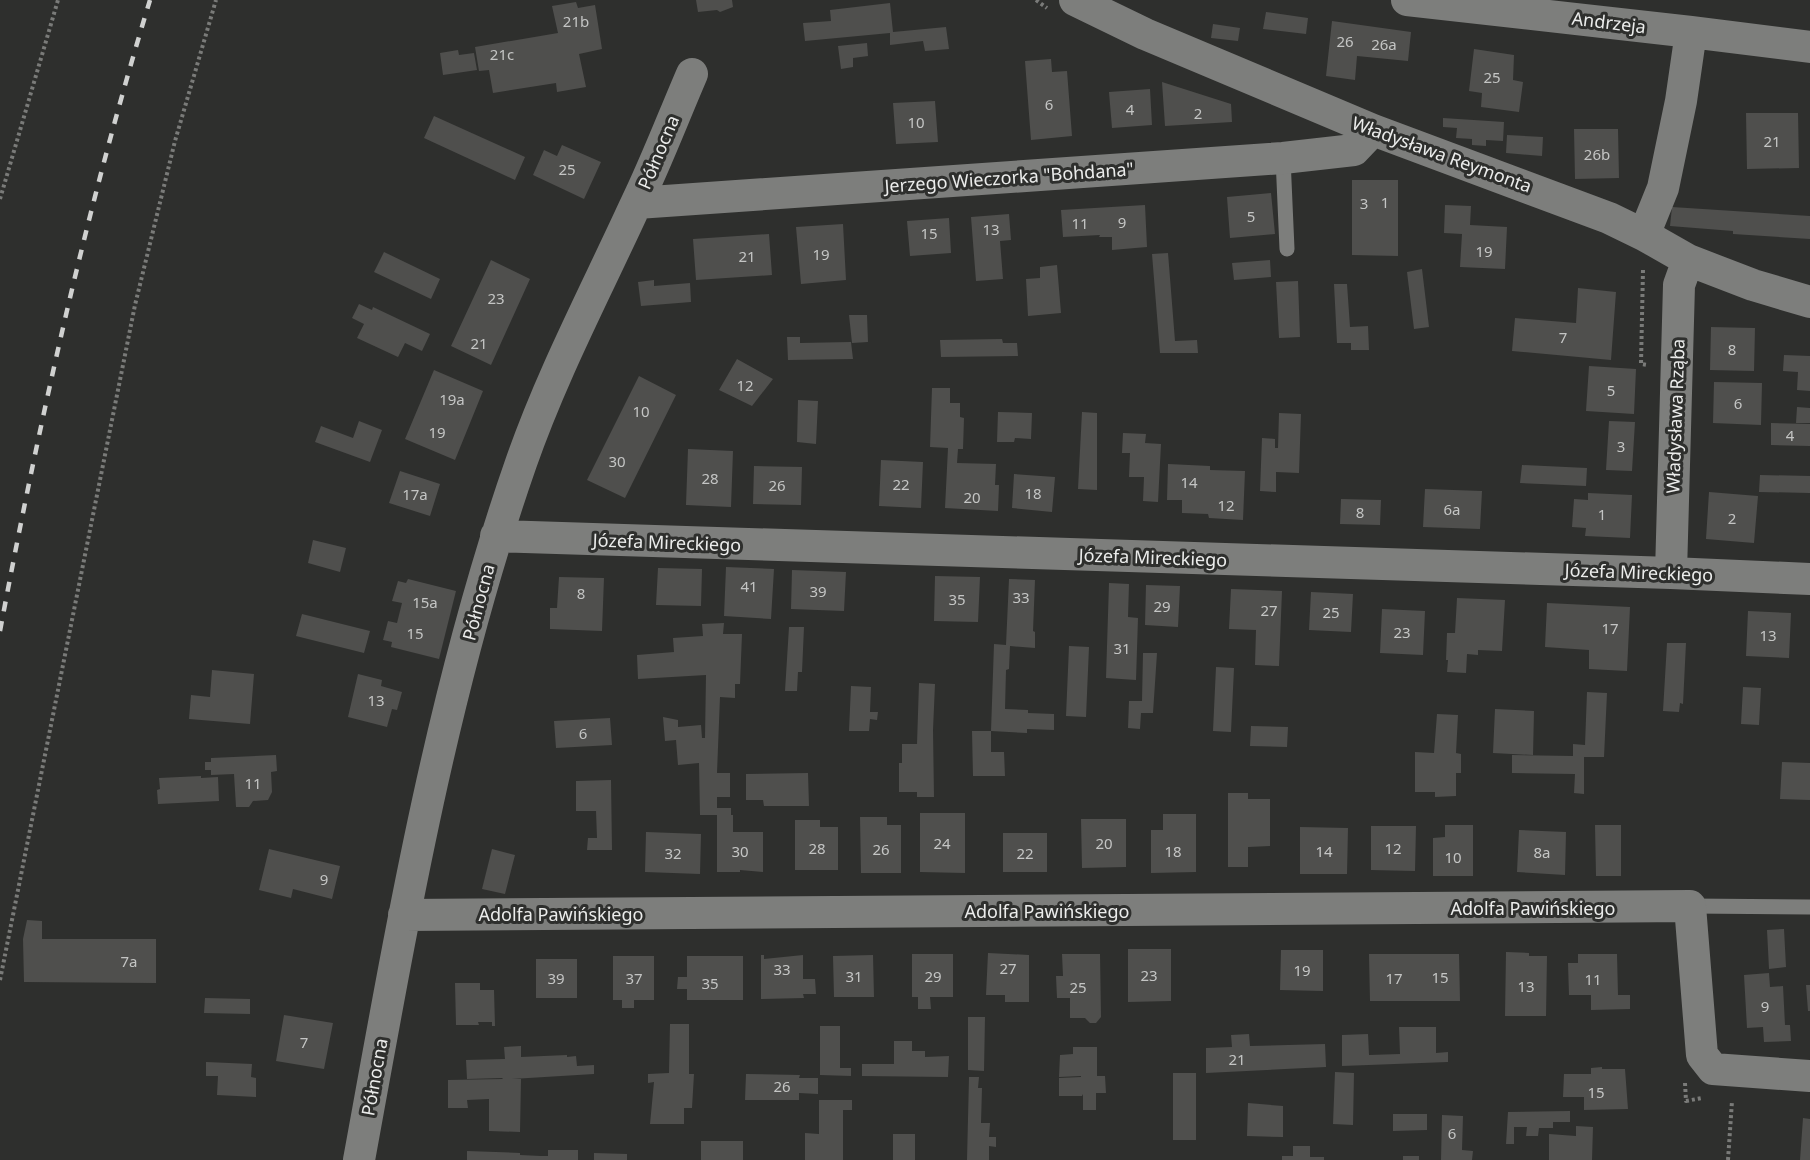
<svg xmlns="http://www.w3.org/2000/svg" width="1810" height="1160" font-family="'Noto Sans',sans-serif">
  <rect width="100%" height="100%" fill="#2e2f2d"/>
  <path fill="#4f4f4d" d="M696 0H732L733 7 720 12 717 10 698 12Z
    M576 2 578 8 595 5 602 49 579 54 586 87 557 92 556 83 493 93 489 70 479 71 475 47 558 33 552 6Z
    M890 3 893 32 946 27 949 49 925 51 923 41 890 45V33L805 41 803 23 831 21 830 10Z
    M1266 12 1308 18 1306 34 1263 29Z
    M1332 21 1411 32 1408 61 1357 56 1355 80 1326 76Z
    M1213 24 1240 28 1238 41 1211 38Z
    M867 43 868 56 853 58V67L841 69 838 46Z
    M1474 49 1514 55 1513 80 1523 82 1519 112 1481 107 1482 93 1469 91Z
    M458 50 459 55 474 53 477 70 443 75 440 53Z
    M1051 59 1052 72 1067 71 1072 136 1031 140 1025 61Z
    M1162 82 1231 104 1232 122 1165 126Z
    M1150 89 1152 125 1112 128 1109 92Z
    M935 101 938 142 896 144 893 103Z
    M1746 113H1798L1799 168 1747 169Z
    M434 116 525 157 515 180 424 138Z
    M1443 118 1504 122 1503 141 1486 140V146L1472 145V139L1456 138 1457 128 1443 127Z
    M1574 129H1618L1619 178 1575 179Z
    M1507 135 1543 137 1542 156 1506 153Z
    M562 145 601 162 584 199 533 175 544 150 557 156Z
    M1352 180H1398V256L1352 255Z
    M1271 193 1275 234 1230 238 1227 197Z
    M1145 205 1147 247 1112 250V237H1099L1100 235 1063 237 1061 210Z
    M1445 205 1471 206 1470 225 1507 227 1505 269 1460 267 1462 234 1444 233Z
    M1672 207 1810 216V239L1733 234V231L1670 226Z
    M1009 214 1011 240 1000 241 1003 279 976 281 971 217Z
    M949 218 951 253 910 256 907 221Z
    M843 224 846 280 801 284 796 227Z
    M769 234 772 275 696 280 693 239Z
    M384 252 440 279 431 299 374 272Z
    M1168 253 1175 341 1197 340 1198 353H1160L1152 254Z
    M491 260 530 279 491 365 451 346Z
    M1270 260 1271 277 1234 280 1232 263Z
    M1057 265 1061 313 1028 316 1026 279 1040 278V267Z
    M1422 269 1429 327 1414 329 1407 272Z
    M654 280V286L690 283 691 302 641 306 638 282Z
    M1298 281 1300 337 1279 338 1276 282Z
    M1334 284H1347L1350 327 1368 326 1369 350H1351V343H1337Z
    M1578 288 1616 292 1611 360 1512 351 1515 318 1576 323Z
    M359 304 372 310 373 307 430 334 422 351 405 343 398 357 357 338 364 324 352 318Z
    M849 315H867L868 342 852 343Z
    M1711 327 1755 328 1754 371 1710 370Z
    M787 337H800V343L851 342 853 359 788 360Z
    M1002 339 1003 343H1017L1018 356 941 357 940 340Z
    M1784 355 1810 356V391L1797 390 1798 372 1783 371Z
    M737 359 773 379 752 406 719 390Z
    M1589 366 1636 369 1634 414 1586 411Z
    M434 370 483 391 455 460 405 439Z
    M639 376 676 395 625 498 587 480Z
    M1714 382 1762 383 1761 425 1713 423Z
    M932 388H950V403H960V417L964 418 963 449H958L957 463 996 464 995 485H999L998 511 945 508 948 448 930 447Z
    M798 400 818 401 816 444 797 442Z
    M1797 407 1810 408V423H1796Z
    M998 412 1032 413 1031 439 1015 438 1014 442H997Z
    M1082 412 1097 413V490L1078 489Z
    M1279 413 1301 414 1299 473 1276 472V492L1260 491 1262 438 1275 439V448H1278Z
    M359 421 382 430 370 462 315 442 321 426 353 438Z
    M1609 421 1635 422 1632 471 1606 470Z
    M1771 423 1810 424V446L1771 445Z
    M1123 433 1146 434 1145 443 1161 444 1158 502 1143 501 1144 477H1129L1130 453H1122Z
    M688 449 733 451 731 507 686 505Z
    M881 460 923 462 921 508 879 506Z
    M1168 464 1210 466V470L1245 471 1243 520 1209 518 1208 514 1182 513V500H1167Z
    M1522 465 1587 468 1586 486 1520 483Z
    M754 466 802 467 801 505 753 504Z
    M400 471 440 484 430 516 389 503Z
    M1014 474 1055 477 1052 512 1012 508Z
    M1760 475 1810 476V493L1759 492Z
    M1425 489 1482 491 1480 529 1423 527Z
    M1709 492 1758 496 1754 543 1706 539Z
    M1588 493 1632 495 1630 538 1585 536 1586 528 1572 527 1574 499 1588 500Z
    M1341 499 1381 500 1380 525 1340 524Z
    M313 540 346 548 340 572 308 563Z
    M726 567 774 569 771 619 724 616Z
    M658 568 702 569 701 606 656 605Z
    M792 570 846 572 844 611 791 609Z
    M935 576 980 577 978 622 934 621Z
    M559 577 604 578 602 631 550 629V608H557Z
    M408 579 456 591 439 659 391 647 392 642 383 640 388 621 397 623 402 603 392 601 398 581 406 583Z
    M1009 579 1035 580 1033 631 1035 632V648L1010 646 1009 669 1006 670 1005 709 1028 710V713L1054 714V730L1027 729V733L991 731 994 644 1006 645Z
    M1109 583 1129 584 1128 617 1138 618 1136 680 1106 678Z
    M1146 585 1180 586 1178 627 1145 625Z
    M1231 589 1282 591 1279 666 1255 665 1256 630 1229 629Z
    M1311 592 1353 594 1351 632 1309 630Z
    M1457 598 1505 600 1502 651 1478 650V655L1467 654 1466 673 1447 672 1448 660H1446L1447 633H1455Z
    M1547 603 1630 607 1627 671 1589 669V650L1545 647Z
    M1382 609 1425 611 1423 655 1380 653Z
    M1748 611 1791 613 1789 658 1746 656Z
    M302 614 370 631 364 653 296 636Z
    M724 623 723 634H742L740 684H735V698L720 697 717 773H730V797H717V808H731V815H733V832H763V872L740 870V872H717V815H700L699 763 678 765 676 740 665 741 663 717 678 720V727L701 725 702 738H705L706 675 638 679 637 655 674 652 673 638 703 636 702 624Z
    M789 627H804L802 672H798L797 691H785Z
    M1667 643H1686L1683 704 1680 703 1679 712 1663 711Z
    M1069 646 1089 647 1086 717 1066 716Z
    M1143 653H1157L1153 713H1141L1140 729 1128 728 1129 701H1142Z
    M1216 667 1234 668 1231 732 1213 731Z
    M212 670 254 674 250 724 189 719 191 695 210 697Z
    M358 674 382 680 381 686 402 692 397 710 392 709 387 727 348 717Z
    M919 683 935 684 933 730 934 797H917V792H899V763H902V744H917Z
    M851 686 871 687 870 712H878L877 720 870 719 869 731H849Z
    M1743 687 1761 688 1759 725 1741 724Z
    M1587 692 1607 693 1604 757H1584V794L1574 793 1575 774 1512 773V755L1573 756V744L1585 745Z
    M1495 709 1534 711 1533 755 1493 753Z
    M1437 714 1458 715 1456 753 1461 754V773H1456V796L1435 797V792H1415V752L1434 753Z
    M610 718 612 745 556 748 554 721Z
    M1251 726 1288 727 1287 747 1250 746Z
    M972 731H991V752H1004L1005 776H973Z
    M276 755 277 771 271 772 272 792 268 800 253 801 249 807H236L234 774 211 775V770H205V762H211V758Z
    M1782 762 1810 763V800L1780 799Z
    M808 773 809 806H764L763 800H746V774Z
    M201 776V778L218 777 219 801 158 804 157 790 160 789 159 778Z
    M611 780 612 850H587L588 838H597L596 811H576V781Z
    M1228 793H1248V799H1270V846L1248 847V867H1228Z
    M920 813H965V873L920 872Z
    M1163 814H1196V872L1151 873V830H1163Z
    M860 817H887V825H901V873H861Z
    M1081 819H1126V867L1082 868Z
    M795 820H820V827H838V870H795Z
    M1445 825H1473V876H1433V838L1445 837Z
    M1595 825H1621V876H1596Z
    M1371 826H1416L1415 871 1371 870Z
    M1300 827 1348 828 1347 874H1300Z
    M1519 830 1566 832 1565 875 1517 872Z
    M646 832 701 834 700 874 645 872Z
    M1003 833H1047V872H1003Z
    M269 849 340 866 332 899 293 889 291 898 259 890Z
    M492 849 515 855 505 894 482 889Z
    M27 920 42 921V939H156V983L24 982 23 939Z
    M1784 929 1786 967 1769 969 1767 930Z
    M1128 949H1171V1001L1128 1002Z
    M1281 950H1323V991L1280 990Z
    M1506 952 1529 953V956H1547L1546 1016H1505Z
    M988 953 1029 955V1002H1005V995H986Z
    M912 954H953V997H930L931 1009H918V997H912Z
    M1062 954H1100L1101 1017 1096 1023H1090L1085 1018H1070V998H1057L1056 976H1063Z
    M1369 954H1459L1460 1001H1370Z
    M1578 954H1617L1618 995H1630V1009L1591 1010V995H1569L1568 963H1578Z
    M761 955H764V959L803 955V979H815L816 994H803L804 998 761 999Z
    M873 955 874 997H834L833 956Z
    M613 956H654V1000H634V1008H622V1000H613Z
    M687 956H743V1000H687V989H677L678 977H687Z
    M536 959H577V998H536Z
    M1769 973 1770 987 1783 986 1785 1025H1790L1791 1041 1764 1042 1763 1027 1747 1028 1744 975Z
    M455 983H480V990H494L495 1026H492V1022H478L479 1025H456Z
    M1806 985H1810V1011H1808Z
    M205 998 250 999V1014L204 1013Z
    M284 1015 333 1023 324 1069 276 1061Z
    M968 1017H985L984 1071 968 1070Z
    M670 1024H689V1074H694L692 1108H684V1124H650L654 1082 648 1083V1074L669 1073Z
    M820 1026H840V1068H851V1076L820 1075Z
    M1399 1027H1436V1053L1448 1052V1062L1342 1066V1035L1368 1034 1369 1055 1400 1054Z
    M1249 1034 1250 1046 1325 1044 1326 1067 1206 1073V1048L1232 1047 1231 1035Z
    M894 1041H912V1051H925V1057L949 1056 948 1077 862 1076V1064H894Z
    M521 1046V1057L567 1055V1057L576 1056 577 1066 594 1065V1074L512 1079H521L520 1132 489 1131V1099L467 1100 468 1108H448V1080L503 1079 502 1078 467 1079 466 1060 505 1059 504 1047Z
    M1073 1047H1097V1076H1105L1106 1093H1096V1110H1083V1094L1082 1096H1059V1078L1081 1077V1076L1059 1077 1060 1055 1073 1054Z
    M206 1062 252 1064 251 1077 256 1078V1097L217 1095 218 1076H206Z
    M1602 1067V1069H1625L1628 1109 1584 1110V1097H1563L1564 1074H1591V1068Z
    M1335 1072 1354 1073 1353 1125 1333 1124Z
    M1173 1073H1196V1140H1173Z
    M746 1074 800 1075 799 1078H818V1094L799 1093V1100H745Z
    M969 1077H979L978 1088H982L981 1123H990L989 1137H996V1147L989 1146V1160H967Z
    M819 1100H852V1110H843V1160H805V1133L819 1134Z
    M1248 1103 1283 1106V1137L1247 1136Z
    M1570 1111V1122H1553V1128H1539L1538 1136H1526L1527 1127H1514V1144H1506L1508 1112Z
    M1393 1114H1427V1130L1393 1131Z
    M1442 1115 1463 1116 1462 1150 1473 1151 1472 1160H1441Z
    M1803 1118 1810 1119V1160H1800Z
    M1576 1126 1593 1127 1592 1160H1549V1134L1576 1136Z
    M893 1134H915V1160H893Z
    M701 1141H743V1160H701Z
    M1293 1146H1310V1157H1324V1160H1282V1156H1293Z
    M548 1150H578V1160H467V1151L520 1153V1155L541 1156H548Z
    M594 1153 627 1154V1160H594Z
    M1403 1156H1419V1160H1403Z"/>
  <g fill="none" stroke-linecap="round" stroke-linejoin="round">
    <path stroke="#7a7b79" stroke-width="4" stroke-dasharray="3 3" stroke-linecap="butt" d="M1036 0 1047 8
      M0 199 58 0
      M1643 270 1641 364 1647 365
      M0 980 135 305 175 141 216 0
      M1685 1083 1686 1101 1702 1098
      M1728 1160 1732 1101"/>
    <path stroke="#7d7e7c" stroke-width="15" d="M1283 158 1287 249
      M1690 906 1810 907"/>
    <path stroke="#7d7e7c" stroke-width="32" d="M1075 0 1145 34 1373 130 1609 218 1644 235 1688 260 1753 285 1810 302
      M1407 0 1691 32 1810 47
      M637 203 1283 158 1354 150 1373 130
      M1644 235 1663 188 1681 101 1691 32
      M496 536 1671 573 1810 579
      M1671 573 1679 285 1688 260
      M404 915 1690 906 1702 1055 1713 1069 1810 1076
      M359 1160C402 925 442 689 521 463 552 374 596 291 635 206 656 163 673 118 692 74"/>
    <path stroke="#d0d1d0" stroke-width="4.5" stroke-dasharray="10 10" stroke-linecap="butt" d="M0 631C40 418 87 207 150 0"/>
  </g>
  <g text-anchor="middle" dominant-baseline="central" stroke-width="6" stroke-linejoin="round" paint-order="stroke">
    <g font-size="15" fill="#c4c5c4">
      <text x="576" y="21">21b</text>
      <text x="1345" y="41">26</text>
      <text x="1384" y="44">26a</text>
      <text x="502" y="54">21c</text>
      <text x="1492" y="77">25</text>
      <text x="1049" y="104">6</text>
      <text x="1130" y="109">4</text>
      <text x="1198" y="113">2</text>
      <text x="916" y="122">10</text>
      <text x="1772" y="141">21</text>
      <text x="1597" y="154">26b</text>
      <text x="567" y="169">25</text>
      <text x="1385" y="202">1</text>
      <text x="1364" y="203">3</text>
      <text x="1251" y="216">5</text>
      <text x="1122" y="222">9</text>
      <text x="1080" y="223">11</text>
      <text x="991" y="229">13</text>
      <text x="929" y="233">15</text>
      <text x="1484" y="251">19</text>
      <text x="821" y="254">19</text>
      <text x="747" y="256">21</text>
      <text x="496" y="298">23</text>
      <text x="1563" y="337">7</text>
      <text x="479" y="343">21</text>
      <text x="1732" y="349">8</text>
      <text x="745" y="385">12</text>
      <text x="1611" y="390">5</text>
      <text x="452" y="399">19a</text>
      <text x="1738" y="403">6</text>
      <text x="641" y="411">10</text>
      <text x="437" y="432">19</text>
      <text x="1790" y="435">4</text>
      <text x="1621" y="446">3</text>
      <text x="617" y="461">30</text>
      <text x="710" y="478">28</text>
      <text x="1189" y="482">14</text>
      <text x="901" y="484">22</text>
      <text x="777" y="485">26</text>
      <text x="1033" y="493">18</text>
      <text x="415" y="494">17a</text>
      <text x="972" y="497">20</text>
      <text x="1226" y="505">12</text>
      <text x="1452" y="509">6a</text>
      <text x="1360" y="512">8</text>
      <text x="1602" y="514">1</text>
      <text x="1732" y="518">2</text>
      <text x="749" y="586">41</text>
      <text x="818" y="591">39</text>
      <text x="581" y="593">8</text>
      <text x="1021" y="597">33</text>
      <text x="957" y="599">35</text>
      <text x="425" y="602">15a</text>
      <text x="1162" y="606">29</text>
      <text x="1269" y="610">27</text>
      <text x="1331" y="612">25</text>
      <text x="1610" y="628">17</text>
      <text x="1402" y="632">23</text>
      <text x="415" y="633">15</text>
      <text x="1768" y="635">13</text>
      <text x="1122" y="648">31</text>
      <text x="376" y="700">13</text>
      <text x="583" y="733">6</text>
      <text x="253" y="783">11</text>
      <text x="942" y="843">24</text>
      <text x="1104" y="843">20</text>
      <text x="817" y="848">28</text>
      <text x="1393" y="848">12</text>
      <text x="881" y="849">26</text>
      <text x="740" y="851">30</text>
      <text x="1173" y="851">18</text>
      <text x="1324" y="851">14</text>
      <text x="1542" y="852">8a</text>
      <text x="673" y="853">32</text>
      <text x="1025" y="853">22</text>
      <text x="1453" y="857">10</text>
      <text x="324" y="879">9</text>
      <text x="129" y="961">7a</text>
      <text x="1008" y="968">27</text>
      <text x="782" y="969">33</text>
      <text x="1302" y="970">19</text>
      <text x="1149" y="975">23</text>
      <text x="854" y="976">31</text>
      <text x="933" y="976">29</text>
      <text x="1440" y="977">15</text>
      <text x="556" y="978">39</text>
      <text x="634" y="978">37</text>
      <text x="1394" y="978">17</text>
      <text x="1593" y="979">11</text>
      <text x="710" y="983">35</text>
      <text x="1526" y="986">13</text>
      <text x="1078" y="987">25</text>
      <text x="1765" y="1006">9</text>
      <text x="304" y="1042">7</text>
      <text x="1237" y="1059">21</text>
      <text x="782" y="1086">26</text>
      <text x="1596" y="1092">15</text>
      <text x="1452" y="1133">6</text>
    </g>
    <g font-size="18" fill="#ebeceb" stroke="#2e2f2d">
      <text transform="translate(1609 22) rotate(7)">Andrzeja</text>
      <text transform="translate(658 152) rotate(-67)">Północna</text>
      <text transform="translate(1442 154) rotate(20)">Władysława Reymonta</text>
      <text transform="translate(1009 177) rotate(-4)">Jerzego Wieczorka "Bohdana"</text>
      <text transform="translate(1675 416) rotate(-88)">Władysława Rząba</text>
      <text transform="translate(667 542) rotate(2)">Józefa Mireckiego</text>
      <text transform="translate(1153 557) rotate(2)">Józefa Mireckiego</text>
      <text transform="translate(1639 572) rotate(2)">Józefa Mireckiego</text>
      <text transform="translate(478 602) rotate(-75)">Północna</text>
      <text x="1533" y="908">Adolfa Pawińskiego</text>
      <text x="1047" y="911">Adolfa Pawińskiego</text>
      <text x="561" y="914">Adolfa Pawińskiego</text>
      <text transform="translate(374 1077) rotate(-80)">Północna</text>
    </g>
  </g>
</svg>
